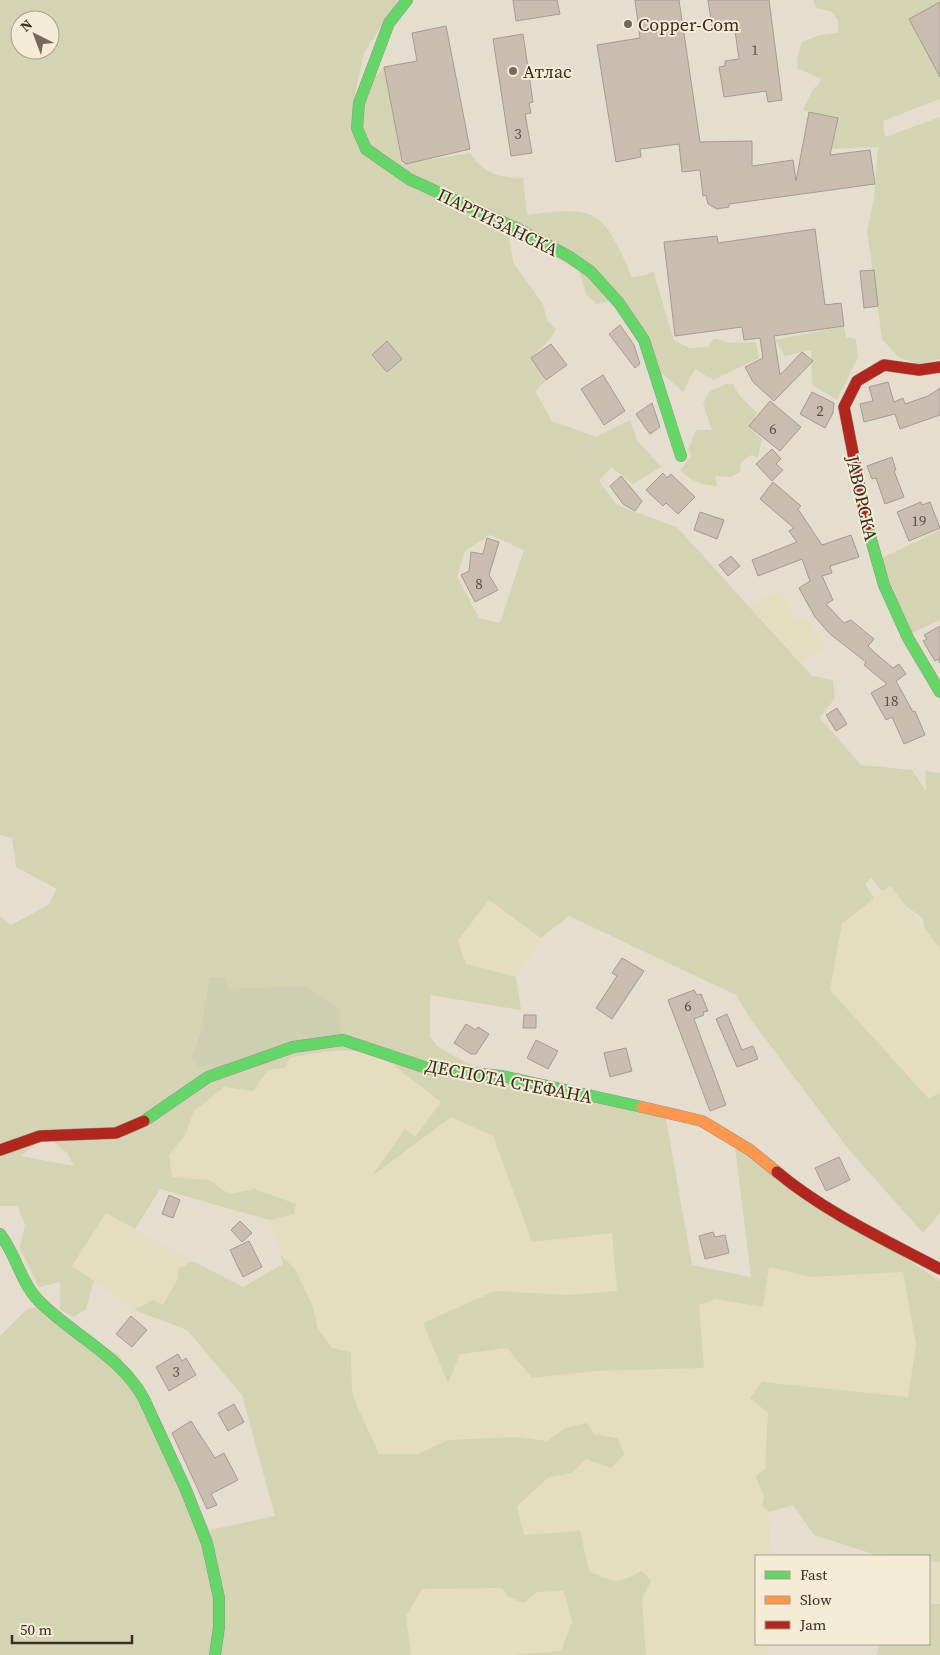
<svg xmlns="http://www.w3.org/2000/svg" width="940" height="1655" font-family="'Source Serif 4',serif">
  <rect width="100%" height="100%" fill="#e5decf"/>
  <path fill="#e4ddc0" d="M780 590 796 621 805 617 825 646 802 663 750 605Z
    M889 885 940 948V1092L929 1100 830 991 842 924Z
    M489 900 541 938 516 977 466 964 458 940Z
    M323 1051 374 1053 383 1057 441 1102 414 1137 405 1130 374 1175 451 1117 493 1136 532 1242 612 1233 618 1291 568 1295 424 1323 448 1382 460 1354 507 1348 532 1378 595 1371 704 1368 699 1304 716 1299 763 1307 769 1267 811 1277 904 1272 916 1345 908 1398 762 1382 768 1413 765 1469 755 1476 764 1496 762 1506 769 1512 771 1556H756V1644H768L767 1655H646L641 1599 651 1581 642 1572 620 1582 611 1581 589 1571 580 1532 524 1535 517 1506 549 1477 572 1473 586 1459 617 1438 565 1428 547 1441 517 1437 448 1440 418 1454H379L357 1406 352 1391 351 1352 332 1348 318 1329 313 1307 295 1269 280 1254 269 1220 280 1217 255 1189 229 1194 209 1180 172 1177 169 1155 185 1135 194 1111 208 1098 224 1087 253 1090 268 1070 285 1068 290 1058Z
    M106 1213 193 1261 178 1269 179 1282 163 1305 153 1300 134 1310 72 1266Z
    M929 1561 940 1562V1604H929Z
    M503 1588 537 1592 564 1591 572 1623 561 1651 510 1655H411L406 1616 422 1589Z"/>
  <path fill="#d4d4b2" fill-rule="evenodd" d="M0 0H398L364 53 354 100 384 67 402 164 470 153C484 174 498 177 523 178L527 215C599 205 603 211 632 277L646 275 653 271 674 340 689 348 708 347 714 338 730 343 756 342 759 358 713 380 695 369 683 392 655 367 610 301 597 304 586 294 579 271 507 228 514 264 543 304 547 320 556 329 550 339 531 358 546 380 535 391 552 421 596 437 630 420 637 440 661 467 633 484 611 467 599 481 617 505 677 527 812 676 833 680 835 698 820 718 861 765 912 770 926 791 925 771 940 773V948L924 928 923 918 907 907 890 886 882 891 871 878 865 884 874 898 842 924 830 990 929 1099 940 1092V1213L923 1233 849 1150 751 1020 736 995 569 916 541 938 489 900 458 940 466 964 516 977 521 1010 430 995V1037L437 1046 454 1056 482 1070 666 1119 692 1265 751 1277 735 1147 940 1281V1562L929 1561V1556L873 1554 814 1535 793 1505 769 1512 762 1506 764 1496 755 1476 765 1469 768 1413 750 1398 762 1382 908 1397 916 1345 903 1272 811 1277 769 1267 763 1307 716 1299 699 1305 704 1368 595 1371 532 1378 507 1348 460 1354 448 1383 423 1323 495 1291 568 1295 617 1291 612 1233 532 1242 493 1136 451 1117 372 1176 405 1129 415 1137 441 1102 383 1057C355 1046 319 1052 290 1058L285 1068 268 1070 253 1091 224 1087 194 1111 185 1135 169 1155 172 1177 209 1180 229 1194 255 1189 296 1204 294 1214 269 1220 160 1189 135 1229 106 1213 72 1266 94 1281 86 1309 74 1317 60 1310V1282L39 1287 20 1248 25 1224 17 1206H0V916L11 925 48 905 57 889 16 867 12 838 0 835ZM20 20H50V50H20ZM490 535 524 550 500 623 479 618 457 577 465 551ZM227 977 229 989 191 1058 202 1026 209 978ZM48 1137 67 1153 74 1166 21 1156 42 1139Z
    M813 0H940V99L883 121 885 137 940 117V359L918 364 898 357 882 339 867 231 874 200 878 147 829 149 838 118 803 110 813 89 819 84 821 79 797 68 798 54 802 42 820 35 838 33V21L832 12 816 8Z
    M844 326 846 337 856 339 858 357 837 400 812 385 811 350 785 356 775 340Z
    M726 384H733L739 395 757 413 750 428 762 439 758 458 751 455 741 462 740 472 731 477 715 476 717 486C701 485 691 481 680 470L692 456 688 450 696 430H712L703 404 710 391Z
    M940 530V620L912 633 880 559Z
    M280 1254 295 1269 313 1307 318 1329 332 1348 351 1352 352 1391 357 1406 379 1454H418L448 1440 517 1437 547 1441 565 1428 587 1423 594 1434 617 1438 625 1454 611 1468 586 1459 572 1473 549 1477 517 1506 524 1535 580 1531 589 1571C616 1583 615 1585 642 1571L651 1581 642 1599 646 1655H510L561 1651 572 1622 564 1591 537 1592 524 1603 508 1597 502 1588 422 1589 406 1616 411 1655H0V1336L26 1310 36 1307 119 1355 210 1530 275 1516 242 1395 187 1330 134 1310 153 1300 163 1305 178 1278V1269L193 1261 243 1287 283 1264Z
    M929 1604H940V1655H877L879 1644H929Z"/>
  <path fill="#ceceb1" d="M209 977H227L229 989 305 986 338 1007 341 1034 215 1068 198 1066 191 1059 202 1026Z"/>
  <path fill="#c9bdb0" stroke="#a59a8e" d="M513 0H557L560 14 516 21Z
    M635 0H679L700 142 752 141V166L793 160 796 181 809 112 838 118 830 155 870 150 875 184 729 204V207L717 209 708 204 706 195 703 196 700 170 682 172 679 144 640 149 641 157 616 162 597 45 640 38Z
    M708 0H769L782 100 768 102 766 91 724 97 719 67 725 66V61L739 59 734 24 712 27Z
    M940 2V77L909 19Z
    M446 26 470 149 406 164 402 161 384 67 417 61 412 33Z
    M523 34 533 102 529 103 531 113 525 114 532 153 511 156 493 39Z
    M815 229 825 305 841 303 844 326 774 336 780 375 802 352 813 361 774 401 753 382 745 367 763 358 760 338 744 340 742 327 675 336 664 242 717 236 718 243Z
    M874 270 878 306 864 308 860 271Z
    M620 325 634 345 640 364 635 368 609 334Z
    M387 341 402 359 387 372 372 355Z
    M551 344 567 365 546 380 531 358Z
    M603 375 625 411 604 425 581 389Z
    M888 382 894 402 903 398 905 404 928 396 940 388V415L900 429 895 414 864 422 860 404 873 401 869 387Z
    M812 392 834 403 833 413 825 428 800 414Z
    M770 401 801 427 780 451 749 426Z
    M652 403 660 427 650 434 636 414Z
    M772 449 781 459 776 464 783 470 772 481 756 464Z
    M892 457 896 470 894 471 904 497 885 504 876 478 872 479 867 466Z
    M663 473 667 478 671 474 695 497 678 514 666 503 663 506 646 490Z
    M621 476 642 501 635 511 623 504 610 486Z
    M773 482 801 506 798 509 822 545 851 535 859 557 830 566 832 573 822 576 833 600 826 604 844 623 851 620 874 639 868 646 874 652 893 668 899 664 906 674 896 681 913 712 915 711 925 735 904 744 892 717 886 720 871 693 887 684 864 665 866 662 830 634 815 617 799 588 810 581 802 559 758 576 752 560 797 542 789 531 794 528 760 499Z
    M921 502 922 505 930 502 940 528 909 541 897 512Z
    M700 512 724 520 717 539 694 530Z
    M487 538 499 542 489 575 498 590 475 602 461 575 469 571 471 552 483 554Z
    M731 556 740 566 728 576 719 565Z
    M940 626V663L938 659 935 661 923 641 927 639 924 635Z
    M837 708 847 724 836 731 826 715Z
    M622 958 644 971 612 1019 596 1008 617 976 612 973Z
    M694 990 697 995 701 994 708 1011 703 1012 704 1015 694 1019 726 1105 710 1111 668 1000Z
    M727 1014 742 1050 753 1046 758 1059 737 1067 716 1019Z
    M524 1015H536V1028H523Z
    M466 1024 476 1030 478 1027 489 1034 476 1054H471L454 1043Z
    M536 1040 558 1051 548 1069 527 1058Z
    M626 1048 632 1071 610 1077 604 1053Z
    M839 1157 850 1180 826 1191 815 1168Z
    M169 1195 180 1200 173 1218 162 1214Z
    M240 1221 252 1233 242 1242 231 1230Z
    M713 1232 715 1237 725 1235 729 1253 705 1259 699 1236Z
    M249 1241 262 1267 243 1277 230 1250Z
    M131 1316 147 1330 132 1347 116 1334Z
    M178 1354 182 1361 186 1358 196 1375 169 1391 156 1367Z
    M234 1404 244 1422 228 1431 218 1413Z
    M191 1421 215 1458 224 1453 238 1480 211 1494 217 1505 207 1509 172 1433Z"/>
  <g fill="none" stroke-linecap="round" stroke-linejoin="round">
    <defs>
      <path id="fast" d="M407 0 389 23 359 103 357 128 366 149 409 179 518 229 570 257 591 272 619 303 644 340 681 456
        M867 525 884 585 908 638 940 692
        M144 1121 208 1077 293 1047 343 1040 430 1069 502 1076 642 1107
        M0 1234C16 1254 20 1281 38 1300 72 1335 120 1355 144 1399L186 1490 207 1543 219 1598V1627L215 1655"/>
      <path id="slow" d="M642 1107 702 1121 750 1150 777 1172"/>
      <path id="jam" d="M867 525 844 407 857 381 884 365 919 370 940 367
        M0 1150 40 1136 116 1133 144 1121
        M777 1172C825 1212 885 1240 940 1269"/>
    </defs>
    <use href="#fast" stroke="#9a9388" stroke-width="12"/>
    <use href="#slow" stroke="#9a9388" stroke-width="12"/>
    <use href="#jam" stroke="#9a9388" stroke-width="12"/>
    <use href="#fast" stroke="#63d668" stroke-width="11"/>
    <use href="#slow" stroke="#ff974d" stroke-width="11"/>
    <use href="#jam" stroke="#b3261e" stroke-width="11"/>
  </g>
  <g fill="#766a5d" stroke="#f5ecd6" stroke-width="2">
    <circle cx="628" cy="24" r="5"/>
    <circle cx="513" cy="71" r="5"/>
  </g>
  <g text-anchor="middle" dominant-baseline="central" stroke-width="4" stroke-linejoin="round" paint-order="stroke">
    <g font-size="15" fill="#5e5044">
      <text x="755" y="49">1</text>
      <text x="518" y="133">3</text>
      <text x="820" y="410">2</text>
      <text x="773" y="428">6</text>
      <text x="919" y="520">19</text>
      <text x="479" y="583">8</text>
      <text x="891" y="700">18</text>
      <text x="688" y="1005">6</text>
      <text x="176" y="1371">3</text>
    </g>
    <g font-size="18" fill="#3a2c20" stroke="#f5ecd6" text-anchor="start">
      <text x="638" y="24">Copper-Com</text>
      <text x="523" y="71">Атлас</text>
    </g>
    <g font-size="18" fill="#3a2c20" stroke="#f5ecd6">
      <text transform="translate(498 222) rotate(26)">ПАРТИЗАНСКА</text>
      <text transform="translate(862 498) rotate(77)">ЈАВОРСКА</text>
      <text transform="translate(509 1081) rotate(11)">ДЕСПОТА СТЕФАНА</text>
    </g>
  </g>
  <rect x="755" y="1555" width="175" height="90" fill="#f5ecd6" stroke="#aa9f8d"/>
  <rect x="765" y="1571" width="25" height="8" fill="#63d668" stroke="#aa9f8d"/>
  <text x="800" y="1580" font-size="15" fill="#3a2c20">Fast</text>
  <rect x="765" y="1596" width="25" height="8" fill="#ff974d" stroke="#aa9f8d"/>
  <text x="800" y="1605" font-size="15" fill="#3a2c20">Slow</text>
  <rect x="765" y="1621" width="25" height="8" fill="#b3261e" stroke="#aa9f8d"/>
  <text x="800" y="1630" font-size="15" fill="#3a2c20">Jam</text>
  <g transform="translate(35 35) rotate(318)"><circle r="24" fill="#f5ecd6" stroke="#aa9f8d"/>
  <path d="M0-4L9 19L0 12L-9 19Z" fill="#766a5d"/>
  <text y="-8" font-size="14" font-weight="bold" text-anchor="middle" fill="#3a2c20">N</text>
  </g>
  <path d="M12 1635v8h120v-8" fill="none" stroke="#3a2c20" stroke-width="2.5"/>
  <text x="20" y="1635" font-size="15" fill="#3a2c20" stroke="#f5ecd6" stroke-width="4" paint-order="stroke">50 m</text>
</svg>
